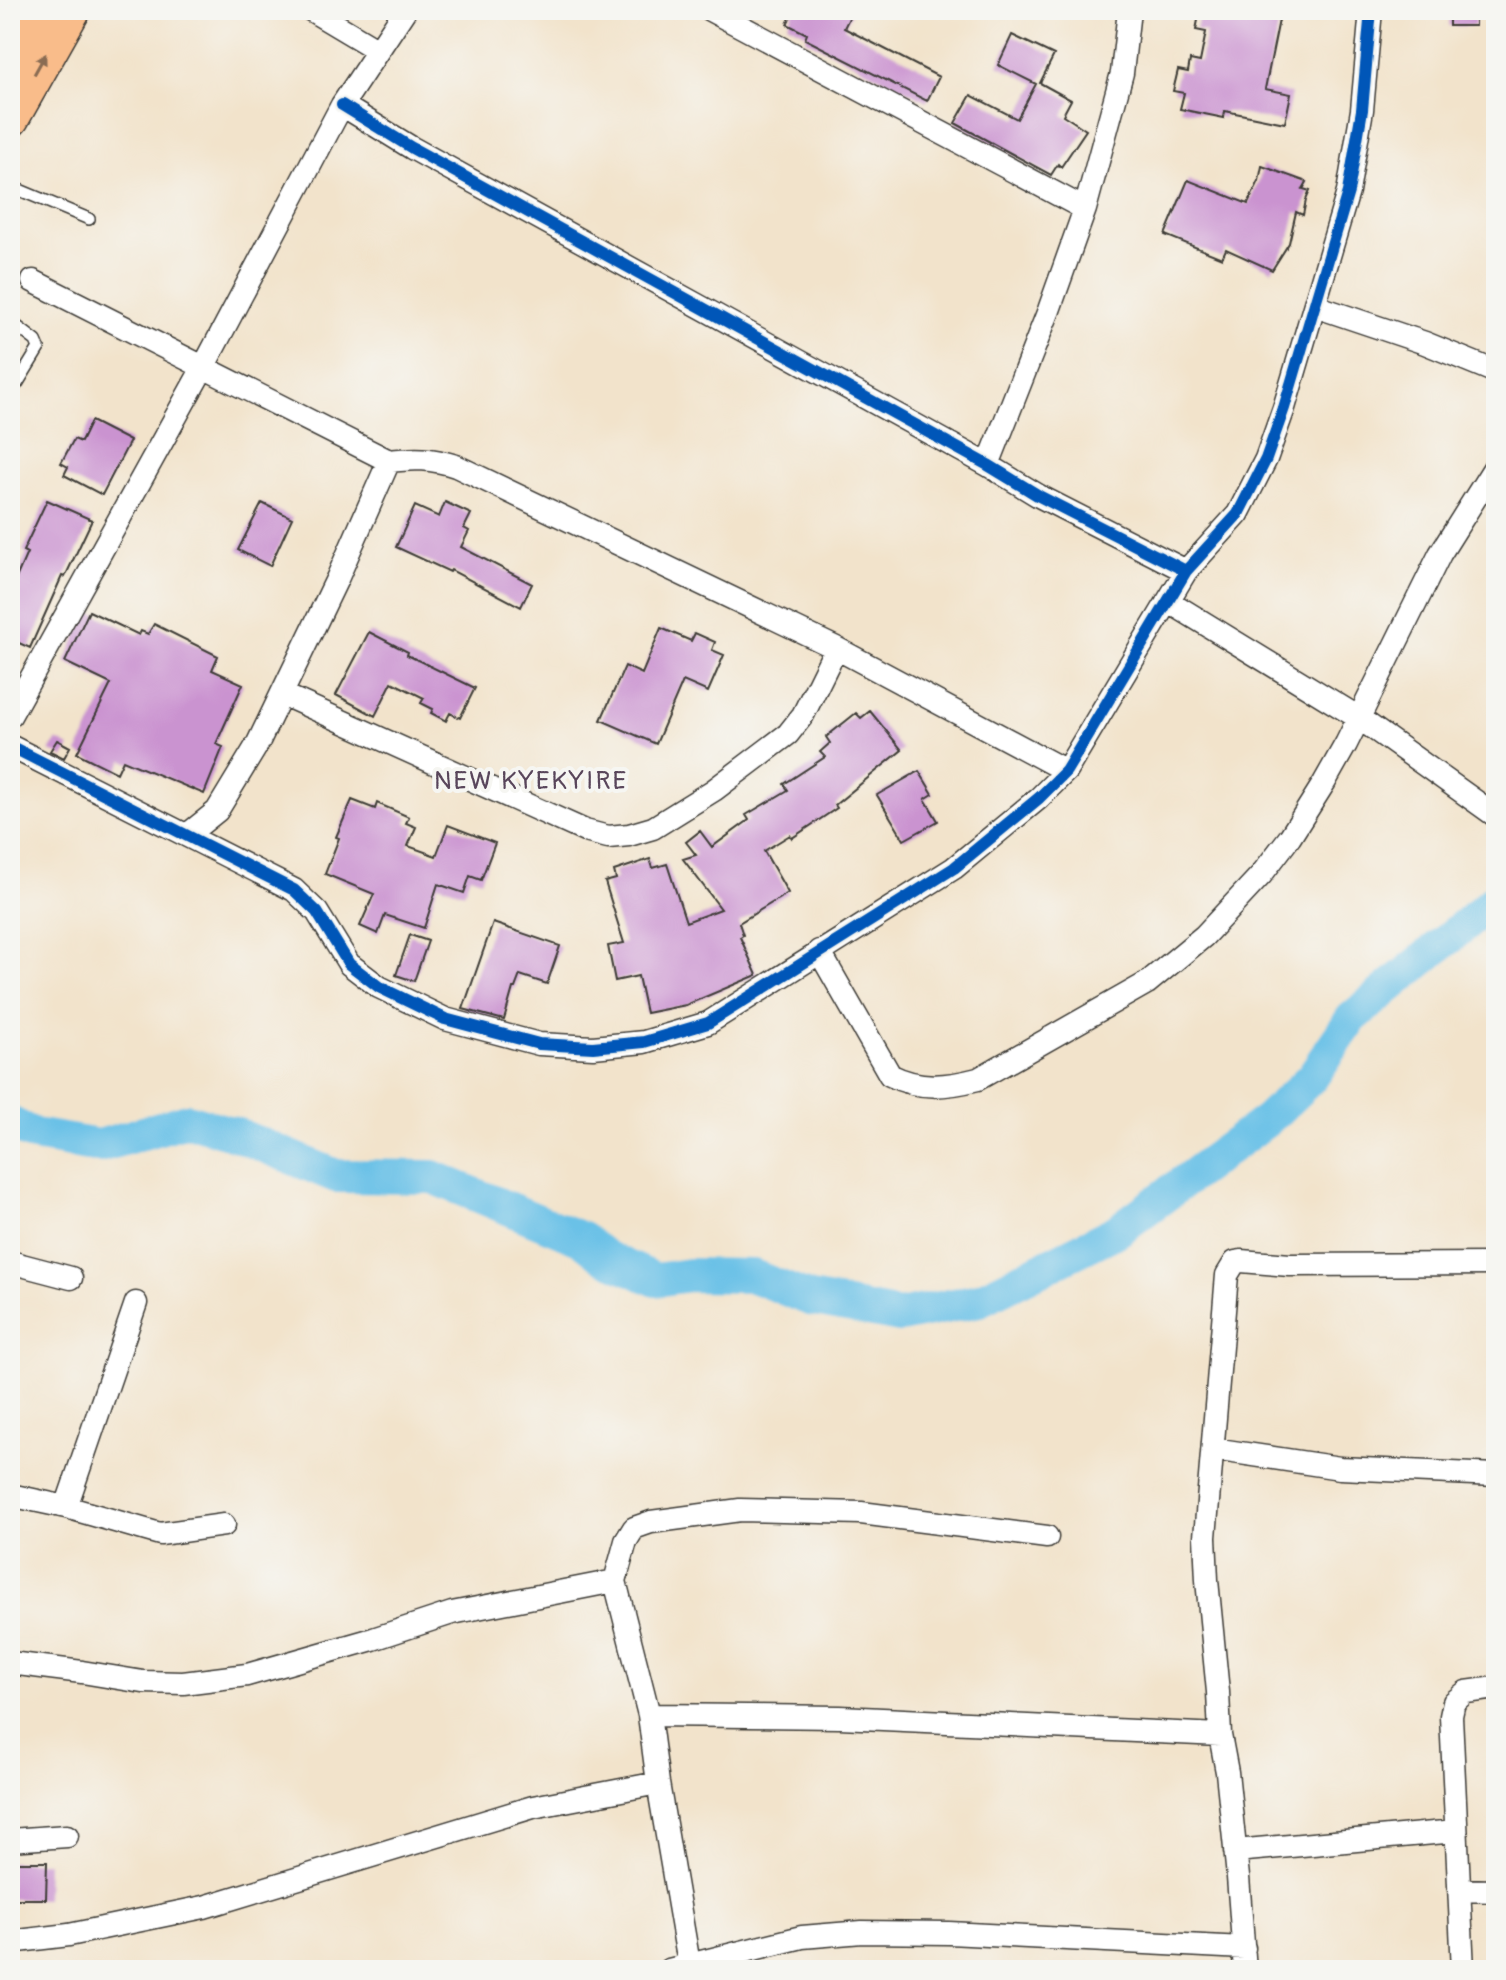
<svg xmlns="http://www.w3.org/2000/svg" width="1506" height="1980" font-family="Pangolin,sans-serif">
  <rect width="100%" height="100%" fill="#f6f6f2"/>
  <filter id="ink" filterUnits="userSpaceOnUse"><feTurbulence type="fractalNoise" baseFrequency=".0125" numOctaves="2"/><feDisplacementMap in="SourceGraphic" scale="16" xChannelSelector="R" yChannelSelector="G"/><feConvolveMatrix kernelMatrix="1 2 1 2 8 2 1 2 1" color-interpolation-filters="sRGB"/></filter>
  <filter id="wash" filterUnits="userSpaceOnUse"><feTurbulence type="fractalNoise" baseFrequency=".006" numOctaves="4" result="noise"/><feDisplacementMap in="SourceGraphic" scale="32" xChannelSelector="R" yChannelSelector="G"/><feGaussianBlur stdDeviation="1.8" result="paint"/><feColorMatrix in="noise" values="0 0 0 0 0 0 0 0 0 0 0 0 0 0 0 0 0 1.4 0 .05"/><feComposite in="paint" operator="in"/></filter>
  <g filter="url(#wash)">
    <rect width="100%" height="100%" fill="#f2e3cb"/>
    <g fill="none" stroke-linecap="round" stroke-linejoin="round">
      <path stroke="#6ac1e7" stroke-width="34" d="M10 1123 34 1135 99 1146 187 1120 238 1135 336 1176 433 1177 582 1239 605 1257 656 1280 689 1275 753 1276 810 1299 900 1316 979 1300 1117 1231 1267 1120 1312 1077 1352 1018 1496 899"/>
    </g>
    <g id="blocks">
      <path fill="#ca93d0" d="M794 10H853L844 28 939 77 927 101 805 39 807 34 787 24Z
        M1200 10H1281L1265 89 1291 94 1285 123 1225 111 1224 118 1180 109 1184 93 1173 91 1178 70 1188 72 1190 60 1200 62 1206 32 1196 30Z
        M1449 10H1475V26H1449Z
        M1012 35 1054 55 1040 83 1071 100 1063 115 1086 130 1061 167 1058 164 1051 175 955 123 971 95 1017 119 1036 84 998 65Z
        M1262 166 1307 182 1303 189 1310 191 1306 200 1303 215 1296 212 1289 243 1272 270 1226 249 1222 258 1165 235 1188 180 1248 204 1259 181Z
        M91 421 130 441 102 495 64 475 68 467 61 463 74 439 81 442Z
        M47 500 92 520 65 577 62 576 30 648 10 639V592L27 553 23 551Z
        M445 502 471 514 464 528 469 531 461 547 532 584 521 607 451 570 450 572 396 547 415 506 439 517Z
        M262 503 292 518 270 566 238 550Z
        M89 611 139 635 141 631 148 634 154 624 218 656 212 670 243 684 216 744 223 747 204 794 123 760 117 773 77 753 111 684 65 662Z
        M661 628 691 641 695 633 715 642 712 650 724 655 708 692 683 681 656 744 601 720 625 666 642 674Z
        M369 632 408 652 407 655 475 688 460 718 450 713 446 721 431 713 433 709 421 703 424 698 392 682 375 716 336 695Z
        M870 711 902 750 835 805 837 808 792 838 790 835 764 851 788 893 739 923 743 935 740 937 757 975 686 1005 646 1013 638 976 615 981 608 946 624 943 605 882 616 879 614 871 650 859 653 868 667 864 686 922 721 909 683 859 696 855 686 842 700 831 712 847 749 820 746 815 788 790 784 784 825 757 820 752 830 743 826 737 856 713 861 718Z
        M57 740 70 747 64 758 50 751Z
        M919 771 933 794 925 799 938 821 904 840 877 795Z
        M352 800 375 809 377 803 409 817 406 823 416 827 408 846 436 856 448 825 495 843 481 880 470 876 464 893 438 884 424 928 385 915 378 934 360 926 374 894 325 874 339 838 336 837Z
        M493 923 560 946 547 984 520 975 515 988H513L504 1020 463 1009Z
        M410 935 428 941 414 981 396 975Z
        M10 1862H47L46 1899H10Z"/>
    </g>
  </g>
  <g filter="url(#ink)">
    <use href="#blocks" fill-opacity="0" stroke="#3c3a36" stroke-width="2"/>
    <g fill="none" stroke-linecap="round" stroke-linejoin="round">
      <defs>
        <path id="service" d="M10 186 89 219
          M10 321 36 341 39 348 17 384 10 387"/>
        <path id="minor" d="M311 10 378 50
          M710 10 1085 209
          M342 105 412 148 988 465 1039 496 1186 571 1238 514 1266 459 1284 408 1348 192 1362 110 1371 10
          M33 281 389 461C415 458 431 458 456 466L836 648 1066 771
          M1315 306 1425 343 1496 372
          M988 465 1049 310 1085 209 1122 73 1129 10
          M1168 601 1359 718 1496 816
          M282 694 585 831 608 837 629 835 653 828 714 790 788 734 803 715 836 648
          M10 716 204 366 342 105 405 10
          M10 746 294 890 317 912 349 964 379 987 445 1019 539 1044 593 1047 644 1042 708 1023 954 868 1039 798 1066 771 1186 571
          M187 835 217 811 257 745 337 579 389 461
          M819 951 890 1075C919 1090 947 1087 978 1079L1147 983 1204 936 1261 875 1290 837 1324 783 1346 744 1440 554 1496 465
          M10 1262 71 1278
          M1213 1449 1340 1468 1496 1475
          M10 1495 66 1507 160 1534 224 1525
          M66 1507 136 1303
          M10 1663 82 1672 143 1682 183 1683 247 1675 373 1639 452 1613 615 1581
          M649 1715 840 1717 1220 1735
          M10 1840 67 1836
          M1235 1851 1456 1831
          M1459 1890 1496 1891
          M10 1942 69 1935 204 1907 533 1807 658 1783
          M689 1964 658 1783 649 1715 615 1581 626 1541 634 1528 651 1522 740 1510 861 1513 1047 1537
          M669 1970 802 1937 862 1932 949 1933 1244 1948
          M1245 1970 1238 1877 1227 1772 1220 1735 1218 1692 1207 1580 1205 1537 1227 1275 1235 1262 1241 1261 1290 1265 1496 1264
          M1463 1970 1451 1716 1454 1702 1466 1692 1496 1688"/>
        <path id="trunk" d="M10 60 38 10
          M10 118 71 10"/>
      </defs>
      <use href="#service" stroke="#3c3a36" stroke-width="14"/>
      <use href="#minor" stroke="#3c3a36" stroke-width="25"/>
      <use href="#trunk" stroke="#3c3a36" stroke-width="41"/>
      <use href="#service" stroke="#fff" stroke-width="11"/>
      <use href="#minor" stroke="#fff" stroke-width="22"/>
      <use href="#trunk" stroke="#f9bc8a" stroke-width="38"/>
      <defs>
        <path id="cycleway" d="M342 105 412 148 988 465 1039 496 1186 571 1238 514 1266 459 1284 408 1348 192 1362 110 1371 10
          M10 746 294 890 317 912 349 964 379 987 445 1019 539 1044 593 1047 644 1042 708 1023 954 868 1039 798 1066 771 1186 571"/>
      </defs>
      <use href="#cycleway" stroke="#f6f6f2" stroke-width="17"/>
      <use href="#cycleway" stroke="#0057b8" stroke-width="12"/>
    </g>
    <defs><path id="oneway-solid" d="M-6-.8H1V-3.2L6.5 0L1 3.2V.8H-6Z" transform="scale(2)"/></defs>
    <use fill="#8a6c53" href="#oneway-solid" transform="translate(40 64) rotate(-61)"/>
  </g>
  <g text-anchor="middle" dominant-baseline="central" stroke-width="8" stroke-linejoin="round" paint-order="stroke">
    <g font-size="26" letter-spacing="2" fill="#59465b" stroke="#f6f6f2">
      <text x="531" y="781">NEW KYEKYIRE</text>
    </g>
  </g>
  <rect width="1506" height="1980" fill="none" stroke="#f6f6f2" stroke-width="40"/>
</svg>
